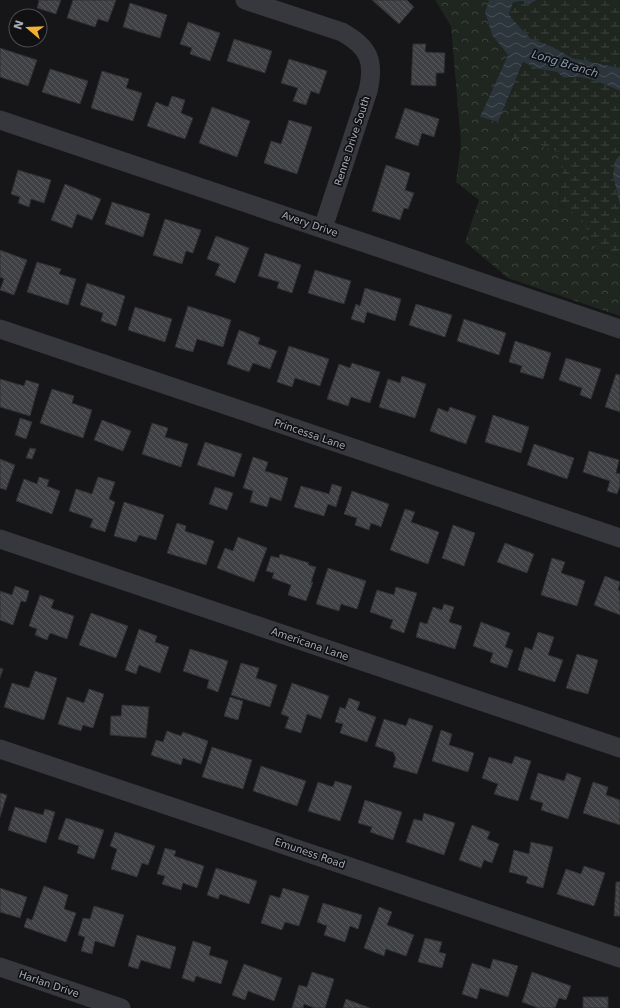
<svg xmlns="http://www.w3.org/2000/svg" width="620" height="1008" font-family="'DejaVu Sans',sans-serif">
  <defs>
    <pattern id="forest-crowns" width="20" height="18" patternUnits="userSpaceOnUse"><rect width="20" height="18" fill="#1e261f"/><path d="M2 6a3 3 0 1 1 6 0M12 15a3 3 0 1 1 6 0" fill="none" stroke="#3c433d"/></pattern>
    <pattern id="wetland-marsh" width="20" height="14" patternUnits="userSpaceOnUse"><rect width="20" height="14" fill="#1e261f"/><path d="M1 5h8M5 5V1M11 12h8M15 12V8" fill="none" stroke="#3c433d"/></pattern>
    <pattern id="water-waves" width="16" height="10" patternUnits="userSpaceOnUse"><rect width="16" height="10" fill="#2c353c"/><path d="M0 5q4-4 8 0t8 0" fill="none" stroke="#485056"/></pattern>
    <pattern id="building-back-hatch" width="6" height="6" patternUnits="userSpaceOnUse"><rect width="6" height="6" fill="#404145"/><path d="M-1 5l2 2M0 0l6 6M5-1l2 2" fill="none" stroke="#595a5e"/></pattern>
  </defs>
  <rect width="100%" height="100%" fill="#161618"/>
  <path fill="url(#forest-crowns)" d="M435 0H489L485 12 492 35 508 55 480 117 498 122 508 98 513 137 564 154 559 205 581 216 594 247 620 256V316L508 278 465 242 479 200 456 182 461 143 451 26Z"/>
  <path fill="url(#wetland-marsh)" d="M537 0H620V68L572 58 553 47 530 38 514 21 509 14 513 2 524 1 527 5Z
    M523 62 539 69 557 72 564 78C584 74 602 83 620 91V156L616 159 620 205V256L594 247 581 216 559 205 564 154 513 137 508 98Z"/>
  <path fill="url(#water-waves)" d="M489 0H537L527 5 523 1 513 2 509 14 514 21 530 38 553 47 572 58 620 68V91C602 83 584 74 564 78L557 72 539 69 523 62 498 122 480 117 508 55 492 35 485 12Z
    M620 156V205L613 175 616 159Z"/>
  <path fill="url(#building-back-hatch)" stroke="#303034" d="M38 0H61L56 14 37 8 39 1Z
    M73 0H116L108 22 98 19 95 27 67 18Z
    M372 0H407L414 7 399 24Z
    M130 3 167 15 160 38 123 27Z
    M188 22 220 33 210 61 190 54 192 48 180 44Z
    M234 39 272 51 265 73 227 61Z
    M413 44H426L425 52 445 53 444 73H436V86L411 85Z
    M0 48 37 60 28 86 0 77Z
    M289 59 327 71 319 94 311 91 306 105 293 101 298 88 281 83Z
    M50 69 88 81 80 104 42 92Z
    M102 71 129 79 126 88 142 93 133 121 91 108Z
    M172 96 185 100 181 113 193 118 185 139 147 126 156 102 168 107Z
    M212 107 250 121 237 157 199 143Z
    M405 108 439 119 434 137 422 133 418 146 395 138Z
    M289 120 312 127 297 174 264 163 271 141 281 144Z
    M386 165 410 173 405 190 414 193 408 209 404 208 400 220 372 211Z
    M18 170 51 180 44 203 31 199 29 207 18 203 20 197 11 194Z
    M65 184 101 199 92 220 77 214 72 228 51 220Z
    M112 202 150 214 143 237 105 224Z
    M165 219 201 230 193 253 186 251 182 264 153 255Z
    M216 236 249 248 235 283 215 275 220 264 207 259Z
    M0 250 27 260 14 295 0 290 4 279 0 277Z
    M265 253 301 265 292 293 277 288 279 282 258 276Z
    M37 262 61 269 59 274 76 279 68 305 27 292Z
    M315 270 351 281 344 304 308 293Z
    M87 283 125 296 116 326 101 321 103 313 80 305Z
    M365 288 401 299 395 321 367 312 364 323 351 319 356 304 360 306Z
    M416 304 452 315 445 337 409 325Z
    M188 306 231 320 223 347 197 339 193 352 175 347Z
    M135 307 172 319 165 342 128 330Z
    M464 319 506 333 499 355 457 341Z
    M239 330 260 338 258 344 277 351 270 369 253 363 249 372 227 364Z
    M515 341 551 353 543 379 520 372 522 366 509 362Z
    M289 346 329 359 320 386 295 378 292 387 277 382Z
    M566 358 601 369 591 399 580 395 582 388 559 380Z
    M352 363 380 372 370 403 351 397 348 406 327 399 339 364 350 368Z
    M616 374 620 375V412L605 407Z
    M402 376 426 384 415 418 379 407 388 379 400 383Z
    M0 379 24 386 26 380 39 384 30 416 0 407Z
    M52 389 74 396 72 403 92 410 83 438 40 423Z
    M450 407 476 416 466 444 430 431 438 408 448 412Z
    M493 415 529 427 521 453 485 442Z
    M20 418 32 422 26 439 15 435Z
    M102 420 131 431 123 451 94 440Z
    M152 423 168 428 165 437 188 444 181 467 142 454Z
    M205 442 242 454 234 477 197 465Z
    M534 444 574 458 567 479 527 465Z
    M30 448 36 449 32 459 26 458Z
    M589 451 619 460 616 473 620 474V486L617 494 607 491 610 481 583 472Z
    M253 457 268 462 265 471 288 478 281 501 270 497 267 507 250 502 253 491 243 488Z
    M0 459 15 465 6 490 0 488Z
    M39 477 49 480 47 486 60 491 52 514 16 501 24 479 37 484Z
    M98 477 115 482 109 499 115 502 105 532 90 527 93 519 69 511 76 489 92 494Z
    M332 484 342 487 336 507 328 504 324 516 294 507 301 486 329 494Z
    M215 487 233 493 227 510 209 504Z
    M352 491 389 504 381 527 371 523 369 530 355 525 357 518 344 514Z
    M124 502 164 515 156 540 139 535 136 542 114 536Z
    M405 509 415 512 411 522 439 532 428 564 390 550Z
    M177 523 186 526 185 531 214 541 206 565 167 553Z
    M453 525 475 533 464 566 442 558Z
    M238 537 267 548 254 582 217 568 225 548 233 551Z
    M505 543 534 554 527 573 497 562Z
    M280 554 309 563 308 565 316 567 311 582H313L306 601 288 595 291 585 272 578 274 573 266 571 271 556 279 558Z
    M552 558 565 562 561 573 585 581 577 606 541 595Z
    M328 568 366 581 357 609 341 604 339 611 316 604Z
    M605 576 620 582 618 590 620 591V615L594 605Z
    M15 586 29 591 26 602 21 601 13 625 0 620V591L12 595Z
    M396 587 417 593 404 633 390 628 393 620 370 612 377 590 394 595Z
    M40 595 54 600 51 608 74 616 67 639 50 633 47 640 35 635 37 629 29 626Z
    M444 604 454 607 449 622 462 626 455 649 416 637 420 622 427 624 433 607 442 610Z
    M91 613 128 626 116 658 79 645Z
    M481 622 510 633 505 647 513 650 507 668 490 662 493 653 473 646Z
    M139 629 157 636 155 642 169 647 160 673 139 665 136 674 125 670Z
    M538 632 554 637 548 655 563 660 555 682 518 670 525 647 532 650Z
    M190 649 228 661 218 692 207 688 209 680 183 671Z
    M577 654 598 660 588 694 566 688Z
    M241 663 259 668 256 678 277 685 270 707 231 695Z
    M0 668 3 669 0 678Z
    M35 671 57 678 44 720 4 707 12 683 29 688Z
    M292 683 329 696 321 719 307 714 301 733 285 728 289 717 281 714Z
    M89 689 104 694 93 728 83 725 81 731 58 724 67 697 84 703Z
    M230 697 243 701 238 720 224 716Z
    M349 698 360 702 357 710 376 717 367 742 340 733 343 724 335 722 340 707 345 709Z
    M122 705 149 707 146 738 110 735 111 716H121Z
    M409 718 433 726 417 774 393 767 396 758 393 752 375 746 384 719 406 726Z
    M441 730 452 734 449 745 474 753 468 772 432 761Z
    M167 731 181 736 183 732 208 741 201 764 183 758 181 765 151 755 156 740 163 742Z
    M212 747 252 760 243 789 202 777Z
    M515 756 531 761 518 801 494 794 498 784 482 778 489 757 512 764Z
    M261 766 306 781 297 806 253 791Z
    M538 773 564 781 567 773 581 778 568 819 541 810 543 803 530 799Z
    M335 781 352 786 340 821 308 811 318 782 333 787Z
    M593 782 608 787 606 795 620 800V825L583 813Z
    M0 793 7 795 0 817Z
    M365 800 402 812 393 840 370 832 372 827 358 823Z
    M15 807 43 815 45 809 55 812 46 843 8 830Z
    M424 813 455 823 444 855 406 842 414 819 422 821Z
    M66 818 104 830 94 859 77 853 79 846 58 839Z
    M472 825 490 832 487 839 499 844 492 863 484 860 481 868 459 860Z
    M115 832 155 846 148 865 142 863 137 877 111 869 117 849 110 846Z
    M531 842 553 847 543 888 526 883 528 877 509 872 514 850 529 854Z
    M165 848 176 851 174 856 204 866 197 888 183 883 181 890 162 884 165 876 157 874Z
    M584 866 605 873 594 906 557 894 566 869 581 874Z
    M216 868 257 881 249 904 220 894 218 899 207 895Z
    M616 882H620V916H614Z
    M44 886 68 895 64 909 76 913 66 942 24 927 27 918 32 920Z
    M0 888 27 897 20 918 0 912Z
    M283 888 309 896 299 926 285 922 282 930 261 923 270 895 280 898Z
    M323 903 362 915 358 929 350 926 345 942 324 935 327 926 317 922Z
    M94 906 124 915 114 947 95 941 92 954 81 951 85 937 78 935 83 918 90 919Z
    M379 907 392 912 387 925 414 935 406 956 386 949 384 956 364 948Z
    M137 935 176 947 170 969 141 960 138 969 128 966Z
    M425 938 442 942 439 952 446 954 442 968 418 962Z
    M193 941 211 947 209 955 228 961 221 984 196 976 194 982 182 978Z
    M493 959 518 966 508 997 480 988 477 999 462 994 472 963 490 969Z
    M244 964 282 978 274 1001 248 991 245 1000 232 995Z
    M312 972 334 979 325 1008H315L304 1004 303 1008H292L299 985 307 987Z
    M532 972 571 986 566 1000 559 998 555 1008H538L522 1002Z
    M583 997H608V1008H583Z
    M346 999 370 1008H343Z"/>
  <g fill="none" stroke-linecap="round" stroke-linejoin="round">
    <path stroke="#37383d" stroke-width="19" d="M245 0 342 32C369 47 375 61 368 91L323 228
      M0 120 620 329
      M0 329 620 538
      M0 539 620 748
      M0 749 620 958
      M0 967 121 1008"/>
  </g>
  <g text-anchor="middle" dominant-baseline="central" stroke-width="3.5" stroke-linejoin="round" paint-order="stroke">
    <g font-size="10" fill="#a8adb8" stroke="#111113">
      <text transform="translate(352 141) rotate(-72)">Renne Drive South</text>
      <text transform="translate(310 224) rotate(19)">Avery Drive</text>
      <text transform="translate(310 434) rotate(19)">Princessa Lane</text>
      <text transform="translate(310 644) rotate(19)">Americana Lane</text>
      <text transform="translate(310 853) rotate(19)">Emuness Road</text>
      <text transform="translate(49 984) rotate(19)">Harlan Drive</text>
    </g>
    <g font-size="11" font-style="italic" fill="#7f9bb3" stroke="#111113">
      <text transform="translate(565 64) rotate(17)">Long Branch</text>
    </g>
  </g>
  <g transform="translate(28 28) rotate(289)"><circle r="19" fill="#111113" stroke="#4d4f55"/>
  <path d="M0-3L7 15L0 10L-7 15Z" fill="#f2b134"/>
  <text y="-6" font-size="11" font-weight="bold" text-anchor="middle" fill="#a8adb8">N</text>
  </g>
</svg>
